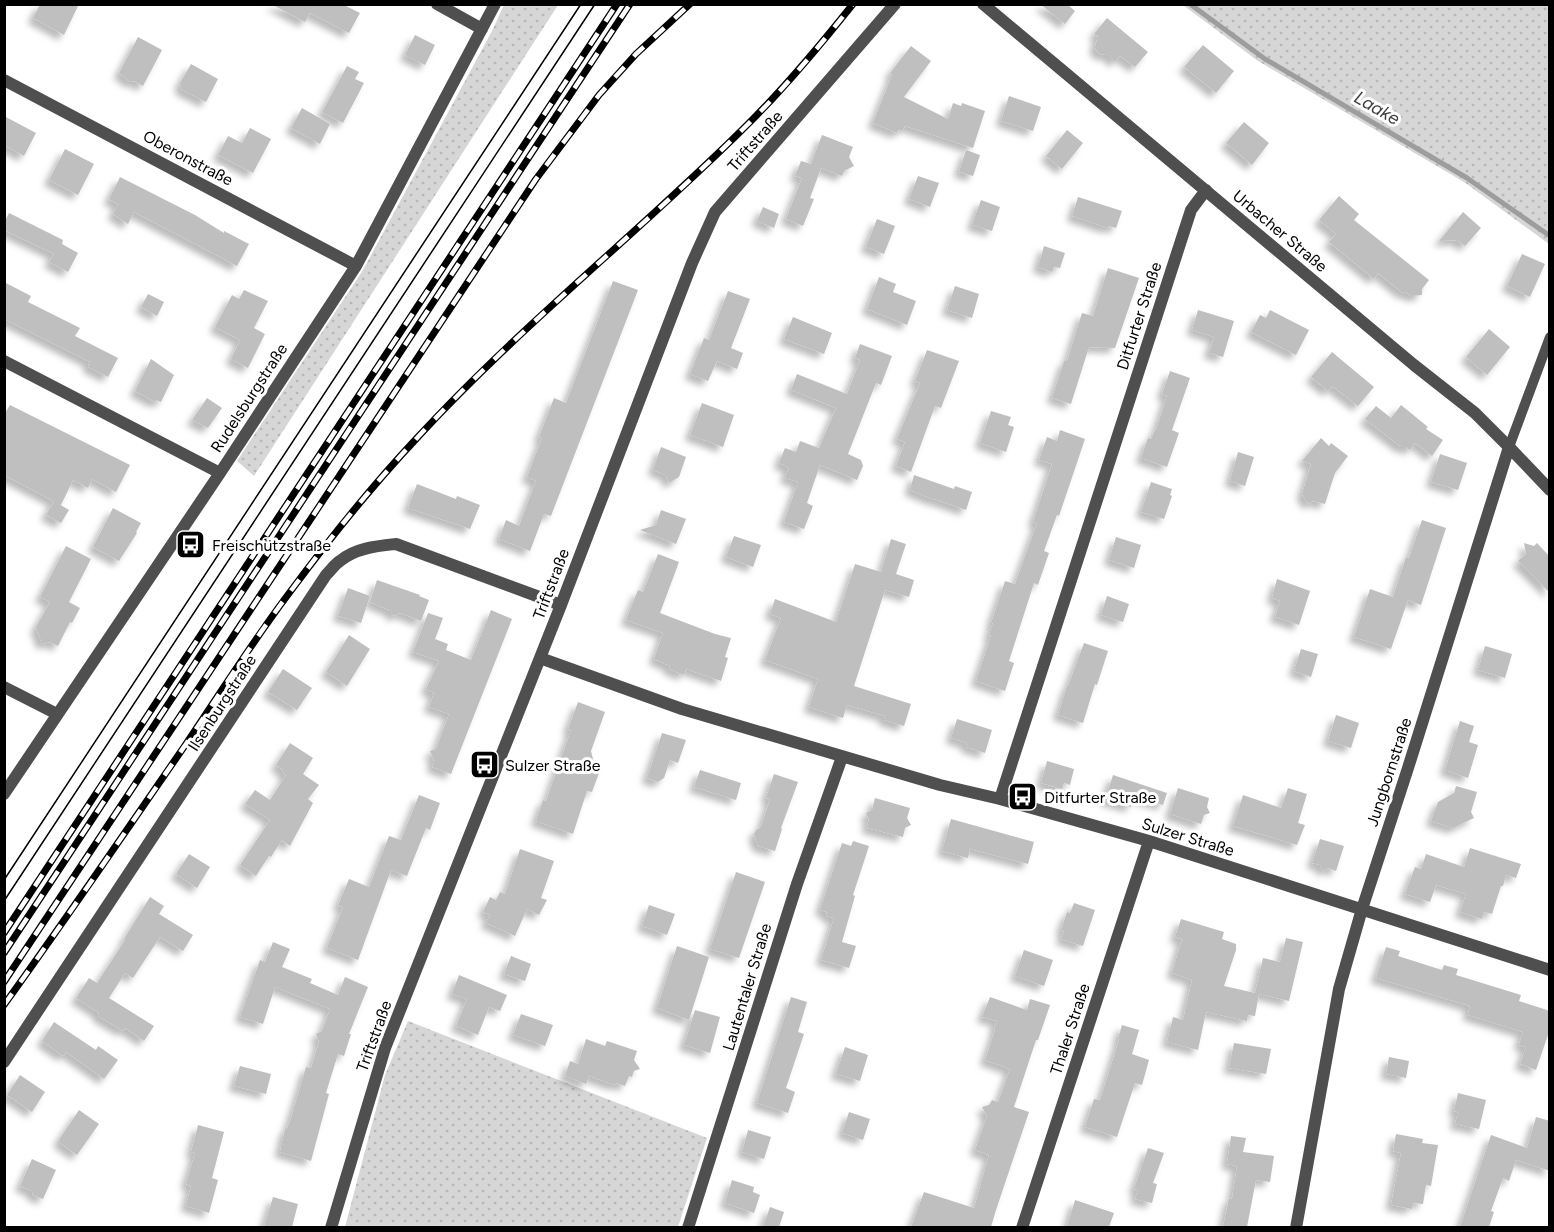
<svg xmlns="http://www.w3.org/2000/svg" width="1554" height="1232" font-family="Figtree,sans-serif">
  <defs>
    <pattern id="grass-dots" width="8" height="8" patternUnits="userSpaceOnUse" patternTransform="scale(1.5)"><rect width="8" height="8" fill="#d6d6d6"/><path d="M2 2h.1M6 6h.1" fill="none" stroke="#b6b6b6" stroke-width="1.8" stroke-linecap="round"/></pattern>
    <filter id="shadow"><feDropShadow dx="-5.5" dy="5.5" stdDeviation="3" flood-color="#0004"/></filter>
  </defs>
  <rect width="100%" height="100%" fill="#fff"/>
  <path fill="url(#grass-dots)" d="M504 5H558L254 476 237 461 363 270 492 31Z
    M1183 5H1549V244L1464 182 1258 61Z
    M408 1021 707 1138 678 1227H345L385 1075Z"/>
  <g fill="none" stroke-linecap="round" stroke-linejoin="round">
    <path stroke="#9d9d9d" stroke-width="5" d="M1190 4 1265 59 1467 178 1550 236"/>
  </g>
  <path fill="#bfbfbf" filter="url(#shadow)" d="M40 4H79L64 35 33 18Z
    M271 4H342L360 13 349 33 310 13 305 22Z
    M1040 4H1067L1075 11 1065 24Z
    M1107 18 1148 52 1135 67 1120 56 1115 62 1108 55 1100 54 1097 52 1095 47 1098 36 1094 34Z
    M415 35 435 45 425 65 405 55Z
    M138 37 162 50 143 86 134 81 130 82 119 73Z
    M1203 45 1234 71 1216 93 1184 67Z
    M911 46 931 61 904 97 948 119 953 103 961 106 962 103 985 111 973 148 905 126 902 131 898 130 897 133 873 123 892 75 890 73Z
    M191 64 218 79 206 102 182 90 180 83Z
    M347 66 359 72 355 79 364 83 343 123 322 112Z
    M1009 96 1041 107 1033 131 1001 121Z
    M302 108 330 124 320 144 291 128Z
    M4 116 36 133 24 156 4 145Z
    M1244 122 1269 143 1252 165 1226 143Z
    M250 128 271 139 253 173 218 155 228 136 242 143Z
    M1067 130 1083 143 1062 169 1046 156Z
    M822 135 853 147 849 157 854 166 844 171 842 176 821 168 810 198 814 199 803 226 786 219 802 178 795 176 801 161 811 164Z
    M65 149 94 164 78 195 49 180Z
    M966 150 980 155 973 176 959 172Z
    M918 176 939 183 930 207 909 199Z
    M120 177 195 215 224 233V231L249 244 237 266 134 212 128 224 113 214 118 204 109 199Z
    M1339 196 1359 214 1354 220 1429 280 1422 289V295L1411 296 1406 292 1404 294 1378 273 1374 279 1329 242 1336 234 1319 220Z
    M1078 197 1122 211 1116 228 1109 226 1108 228 1072 216Z
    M981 200 1000 207 992 231 972 225Z
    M763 207 779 214 774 228 757 221Z
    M1463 212 1481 228 1465 246 1457 240 1439 241Z
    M9 213 63 240 62 244 78 253 68 272 49 262 54 254 4 230V223Z
    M877 219 895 226 884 254 866 247Z
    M1044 246 1065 253 1060 268 1054 267 1052 272 1038 267Z
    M1522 254 1545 264 1530 297 1507 286Z
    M1108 268 1139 278 1115 348 1089 347 1071 404 1052 398 1064 361H1067L1082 313 1093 316Z
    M879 277 896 284 893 292 916 301 907 325 867 309Z
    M613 281 638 290 551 516 544 514 530 551 499 539 506 520 519 526 536 481 527 477 542 438 539 437 554 398 566 403Z
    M4 282 31 296 28 302 80 328 75 336 118 358 108 377 88 367 90 362 4 319Z
    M955 286 979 294 972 318 947 310Z
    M244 290 268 301 254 328 265 334 248 368 231 359 240 340 215 327 232 295 239 299Z
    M728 291 750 299 731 348 743 353 737 369 717 361 708 381 690 374 704 338 709 340Z
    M148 294 164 302 157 316 141 307Z
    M1198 310 1234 321 1223 357 1209 353 1214 337 1192 330Z
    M1270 310 1309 330 1296 355 1251 332 1260 315 1266 318Z
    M793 317 832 333 824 354 784 339Z
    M1489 329 1510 347 1487 375 1466 357Z
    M860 344 892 356 881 385 876 383 848 454 861 460 863 466 857 480 820 465 807 503 813 506 804 529 784 522 798 482 785 478 789 468 779 463 785 448 796 452 800 441 819 448 836 408 791 390 797 374 847 394 860 360 855 358Z
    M927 350 959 361 941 408 935 406 911 472 896 466 905 442 897 439 920 383 915 381Z
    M1332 352 1374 387 1358 406 1332 386 1328 391 1311 377Z
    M151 359 174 375 161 402 156 400 155 402 135 391Z
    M1170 371 1190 378 1172 430 1179 433 1167 467 1141 458 1148 438 1151 439 1155 430H1156L1167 396 1162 394Z
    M207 398 222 408 208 428 192 420Z
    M702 403 734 415 723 447 690 435Z
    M10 405 130 465 116 492 92 479 88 488 73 480 61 505 4 475V415Z
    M1401 405 1428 427 1426 429 1443 440 1432 456 1415 443 1410 450 1406 447H1401L1365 419 1376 406 1391 418Z
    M991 411 1011 417 1008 425 1014 427 1006 452 980 443Z
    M1060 430 1085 439 1059 516 1057 515 1044 551 1049 553 1038 585 1034 583 1009 661 1014 663 1005 691 976 681 991 636 989 635 993 623H991L1005 581 1015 584 1037 523 1033 522 1052 464 1039 460 1047 437 1057 441Z
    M1321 438 1329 446 1331 443 1348 456 1335 473 1325 504 1313 501 1308 504 1302 494 1311 464 1302 461Z
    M661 447 686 457 679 477 669 483 666 475 653 470Z
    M1238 452 1254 457 1245 486 1230 481Z
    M1440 454 1467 463 1458 490 1431 482Z
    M914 475 954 489 955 486 972 492 966 510 934 499V500L910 490Z
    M1151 482 1172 489 1170 495 1172 496 1164 519 1141 512Z
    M417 484 456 499 457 496 480 505 470 529 408 508Z
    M54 501 69 510 61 523 46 515Z
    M113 508 141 523 136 532 137 533 119 561 93 547Z
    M661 510 686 519 676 544 640 530 656 525Z
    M1422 520 1446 528 1421 605 1408 600 1391 649 1354 637 1370 589 1393 597 1406 557 1409 558Z
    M734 536 761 545 753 567 726 557Z
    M1116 537 1141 545 1134 568 1109 560Z
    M891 539 906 544 896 574 914 580 909 597 885 590 854 686 911 704 904 726 884 720 885 716 847 705 843 718 809 707 818 679 765 660 781 618 770 614 775 599 836 622 855 564 881 572Z
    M1524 543 1534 546 1537 543 1550 557V593L1518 561 1526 554Z
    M66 546 91 559 69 602 80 608 72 623 70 622 58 646 50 642 42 644 36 627 50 602 40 597Z
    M658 554 679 562 660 613 715 634 731 638 725 657 728 658 721 681 686 669 684 675 669 669 670 666 654 659 663 633 626 620 638 590 643 592Z
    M1277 579 1310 591 1299 625 1275 617 1280 601 1272 598Z
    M377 580 420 595 419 596 429 600 421 621 400 613 393 616 391 611 370 602Z
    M348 588 370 596 361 623 338 616Z
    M1107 596 1129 604 1123 622 1101 615Z
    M491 610 512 619 451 774 432 767 434 760 430 751 436 749 449 714 429 707 434 693 426 689 439 661 413 652 428 613 443 618 435 639 448 644 446 650 471 660Z
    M349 635 370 649 347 686 326 672Z
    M1084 643 1108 651 1097 685 1095 684 1083 723 1058 715 1067 686H1068Z
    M1485 646 1512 654 1505 678 1478 670Z
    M1301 649 1318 654 1311 677 1294 671Z
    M283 669 312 688 297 710 268 692Z
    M578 702 605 712 591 751 594 763 602 765 592 792 587 791 573 834 536 821 543 800 546 801 571 730 568 729Z
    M1336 715 1359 723 1351 748 1328 741Z
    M957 719 992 730 985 753 966 747 967 743 951 738Z
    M1460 721 1474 726 1469 742 1478 745 1468 778 1445 770Z
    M662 733 686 740 678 763 670 760 664 778 658 782 647 778Z
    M290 743 313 758 303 774 319 785 308 799 313 803 290 846 282 840 271 857 269 856 256 876 240 865 270 820 245 804 255 790 270 800 286 775 282 772 283 770 276 765Z
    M1047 761 1074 769 1070 785 1064 783 1062 789 1041 783Z
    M700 770 741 783 736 800 694 787Z
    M774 774 798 782 781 828 782 829 775 851 758 846 754 834 756 830 761 827 770 799 766 798Z
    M1113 775 1167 793 1163 805 1134 797 1131 807 1105 800Z
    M1456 786 1477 792 1471 812 1474 818 1453 828 1431 821 1438 802 1454 793Z
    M1178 788 1209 798 1207 807 1210 813 1204 815 1201 824 1170 814Z
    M1288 788 1307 794 1298 823 1305 825 1297 845 1233 826 1243 795 1281 808Z
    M419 795 440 803 430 830 426 828 407 876 391 870 358 960 327 948 343 907 338 905 349 879 369 887 389 836 401 840Z
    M875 798 910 808 907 818 911 825 905 828 903 837 867 828 869 819 866 813 872 810Z
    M951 819 1034 842 1028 864 970 849 968 858 942 851Z
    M1320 839 1344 846 1336 871 1328 868 1323 871 1320 865 1312 863Z
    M853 841 869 846 853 895 855 896 842 942 856 946 849 968 821 960 834 918 826 916 827 912 820 910 842 843 851 846Z
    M1470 848 1521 864 1516 878 1506 875 1503 886H1501L1492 914 1484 912 1482 919 1460 912 1466 894 1436 885 1430 902 1405 894 1415 867 1421 869 1426 854 1464 867Z
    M520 849 554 861 541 898 547 900 539 915 527 909 515 936 486 923 490 915 483 912 490 897 496 900 500 892 505 894Z
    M189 854 210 867 197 888 176 874Z
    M736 872 765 882 739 958 710 949Z
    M150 897 164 906 159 914 193 935 183 951 160 937 133 978 125 973 109 998 154 1026 144 1041 125 1028 123 1031 98 1016 99 1013 76 998 89 978 97 983 125 940 124 939Z
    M1074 903 1095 910 1083 946 1061 939 1064 931 1061 930 1067 912 1070 913Z
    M649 905 675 914 667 935 642 926Z
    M1181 919 1224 932 1222 939 1236 944V950L1224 986 1255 993 1263 958 1280 962 1286 938 1303 942 1289 1001 1259 994 1255 1016 1248 1015 1247 1021 1206 1012 1198 1050 1167 1042 1173 1017 1183 1020 1192 980 1172 973 1182 939 1175 937Z
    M273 942 290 949 282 967 312 979 310 983 338 995 345 977 368 987 349 1034H351L344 1056 338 1054 326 1093 329 1094 311 1161 280 1152 285 1129H287L291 1118 306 1067 311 1068 319 1042 316 1034 322 1031 330 1009 275 987 263 1024 240 1017 260 960 265 962Z
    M677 946 709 957 689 1020 657 1008Z
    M1386 947 1400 951 1398 956 1442 970 1444 965 1458 969 1456 975 1521 995 1519 1001 1550 1011V1029L1536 1070 1520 1064 1526 1047 1519 1045 1523 1032 1468 1015 1470 1006 1376 978Z
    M1024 950 1053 960 1044 986 1015 976Z
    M511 956 531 964 525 981 504 974Z
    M459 975 507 995 500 1011 489 1007 478 1035 456 1026 467 999 452 994Z
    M791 997 807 1002 798 1032 804 1034 786 1088 795 1092 788 1113 757 1103Z
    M990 997 1027 1010 1030 999 1050 1005 1038 1040H1036L1014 1107 1029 1112 996 1210 991 1227H911L924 1192 974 1208 989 1155 975 1150 987 1116 982 1107 989 1105 992 1100 998 1102 1010 1069 985 1060 995 1030 994 1029 997 1021 982 1017Z
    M695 1010 720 1017 710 1053 684 1045Z
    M521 1014 553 1025 545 1046 513 1035Z
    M54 1022 96 1050 98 1046 118 1060 104 1079 66 1052 63 1056 42 1041Z
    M1122 1025 1139 1030 1132 1054 1149 1060 1142 1085 1135 1083 1117 1137 1085 1127 1094 1099 1100 1100 1119 1040 1118 1039Z
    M586 1039 605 1046 607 1041 637 1051 634 1060 640 1069 634 1071 632 1077 629 1076 625 1086 616 1083 615 1085 589 1076 586 1084 565 1076 570 1061 578 1064Z
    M1234 1043 1271 1049 1266 1074 1229 1068Z
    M845 1047 868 1055 860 1081 836 1074Z
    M1389 1057 1409 1061 1406 1078 1386 1074Z
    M240 1066 271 1074 266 1094 234 1086Z
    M20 1075 45 1092 32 1112 7 1095Z
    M1458 1093 1486 1100 1479 1129 1455 1124 1458 1112 1454 1111Z
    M79 1110 99 1124 77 1155 60 1143V1138Z
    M849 1112 870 1119 863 1140 842 1133Z
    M1536 1117 1550 1121V1171L1516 1160 1509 1181 1503 1178 1491 1211 1494 1212 1489 1227H1460L1491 1135 1527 1148Z
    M198 1125 224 1132 212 1178 218 1180 209 1213 186 1206 191 1186 186 1184 195 1153 191 1152Z
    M748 1130 771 1137 764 1159 742 1152Z
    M1396 1134 1423 1139 1422 1143 1438 1145 1431 1186 1426 1185 1423 1204 1413 1203 1412 1209 1391 1205 1401 1153 1393 1151Z
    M1231 1136 1246 1138 1243 1152 1274 1156 1270 1182 1256 1180 1247 1227H1223L1229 1198 1232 1199 1237 1166 1227 1164Z
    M1148 1148 1164 1153 1153 1183 1157 1184 1152 1203 1135 1199 1138 1190 1134 1189Z
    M32 1159 56 1170 43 1199 33 1195 32 1191 20 1186Z
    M732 1180 754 1187 753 1192 760 1195 754 1213 725 1203Z
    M273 1197 298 1204 292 1227H264Z
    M1075 1200 1114 1213 1109 1227H1067Z
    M770 1207 784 1212 779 1227H763Z"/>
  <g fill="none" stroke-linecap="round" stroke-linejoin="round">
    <path stroke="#4f4f4f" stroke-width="10" d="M1509 447 1550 337"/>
    <path stroke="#4f4f4f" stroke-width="12" d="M437 4 482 29
      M983 4 1414 365 1475 413 1509 447 1550 490
      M4 80 356 266
      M4 361 220 473
      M540 658 682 709 940 785 1000 799 1149 841 1550 970
      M4 687 57 714
      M4 794 220 473 356 266 495 4
      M1000 799 1191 210 1206 190
      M4 1062 326 575C331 570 335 564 340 561 355 548 377 546 396 544L561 605
      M331 1228 385 1048 561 605 692 263 715 212 895 4
      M688 1228 797 884 842 757
      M1022 1228 1149 841
      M1296 1228 1339 989 1362 909 1408 768 1509 447"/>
    <path stroke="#000" stroke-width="1.5" d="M4 880 581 4
      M4 901 595 4"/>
    <defs>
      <path id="rail" d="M4 933 617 4
        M4 953 630 4
        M4 982 536 179 599 95 636 54 690 4
        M4 1005C66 919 126 831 186 744 219 695 251 644 287 596 327 542 370 488 417 438 518 328 637 234 743 129 783 90 818 48 853 4"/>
    </defs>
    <use href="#rail" stroke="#000" stroke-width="7"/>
    <use href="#rail" stroke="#fff" stroke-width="4.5" stroke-dasharray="14" stroke-linecap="butt"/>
  </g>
  <defs>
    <symbol id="bus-square" viewBox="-11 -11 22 22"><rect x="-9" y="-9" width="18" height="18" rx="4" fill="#000" stroke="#fff"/><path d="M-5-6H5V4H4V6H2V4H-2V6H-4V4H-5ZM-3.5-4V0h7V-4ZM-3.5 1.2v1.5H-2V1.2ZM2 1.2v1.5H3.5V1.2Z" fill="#fff"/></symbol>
  </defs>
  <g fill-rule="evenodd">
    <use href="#bus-square" x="174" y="528" width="33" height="33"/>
    <use href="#bus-square" x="468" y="748" width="33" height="33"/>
    <use href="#bus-square" x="1006" y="780" width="33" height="33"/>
  </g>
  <g text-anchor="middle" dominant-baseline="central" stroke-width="6" stroke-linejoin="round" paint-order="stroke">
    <g font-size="16" fill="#000" stroke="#fff">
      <text transform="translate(755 141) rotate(-49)">Triftstraße</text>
      <text transform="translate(188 158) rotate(28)">Oberonstraße</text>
      <text transform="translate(1280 231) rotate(40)">Urbacher Straße</text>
      <text transform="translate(1139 316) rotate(-72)">Ditfurter Straße</text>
      <text transform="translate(249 398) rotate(-57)">Rudelsburgstraße</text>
      <text transform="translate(551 584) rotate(-69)">Triftstraße</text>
      <text transform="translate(222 703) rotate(-57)">Ilsenburgstraße</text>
      <text transform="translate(1389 772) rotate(-72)">Jungbornstraße</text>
      <text transform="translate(1188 837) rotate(17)">Sulzer Straße</text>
      <text transform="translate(747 987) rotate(-73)">Lautentaler Straße</text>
      <text transform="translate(1070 1029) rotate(-72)">Thaler Straße</text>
      <text transform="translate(374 1036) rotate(-70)">Triftstraße</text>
    </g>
    <g font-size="16" fill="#000" stroke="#fff" text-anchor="start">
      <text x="212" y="545">Freischützstraße</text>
      <text x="505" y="765">Sulzer Straße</text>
      <text x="1044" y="797">Ditfurter Straße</text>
    </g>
    <g font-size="18" font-style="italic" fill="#3e3e3e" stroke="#fff">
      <text transform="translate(1377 108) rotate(30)">Laake</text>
    </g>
  </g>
  <rect width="1554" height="1232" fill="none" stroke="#000000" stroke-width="12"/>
</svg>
